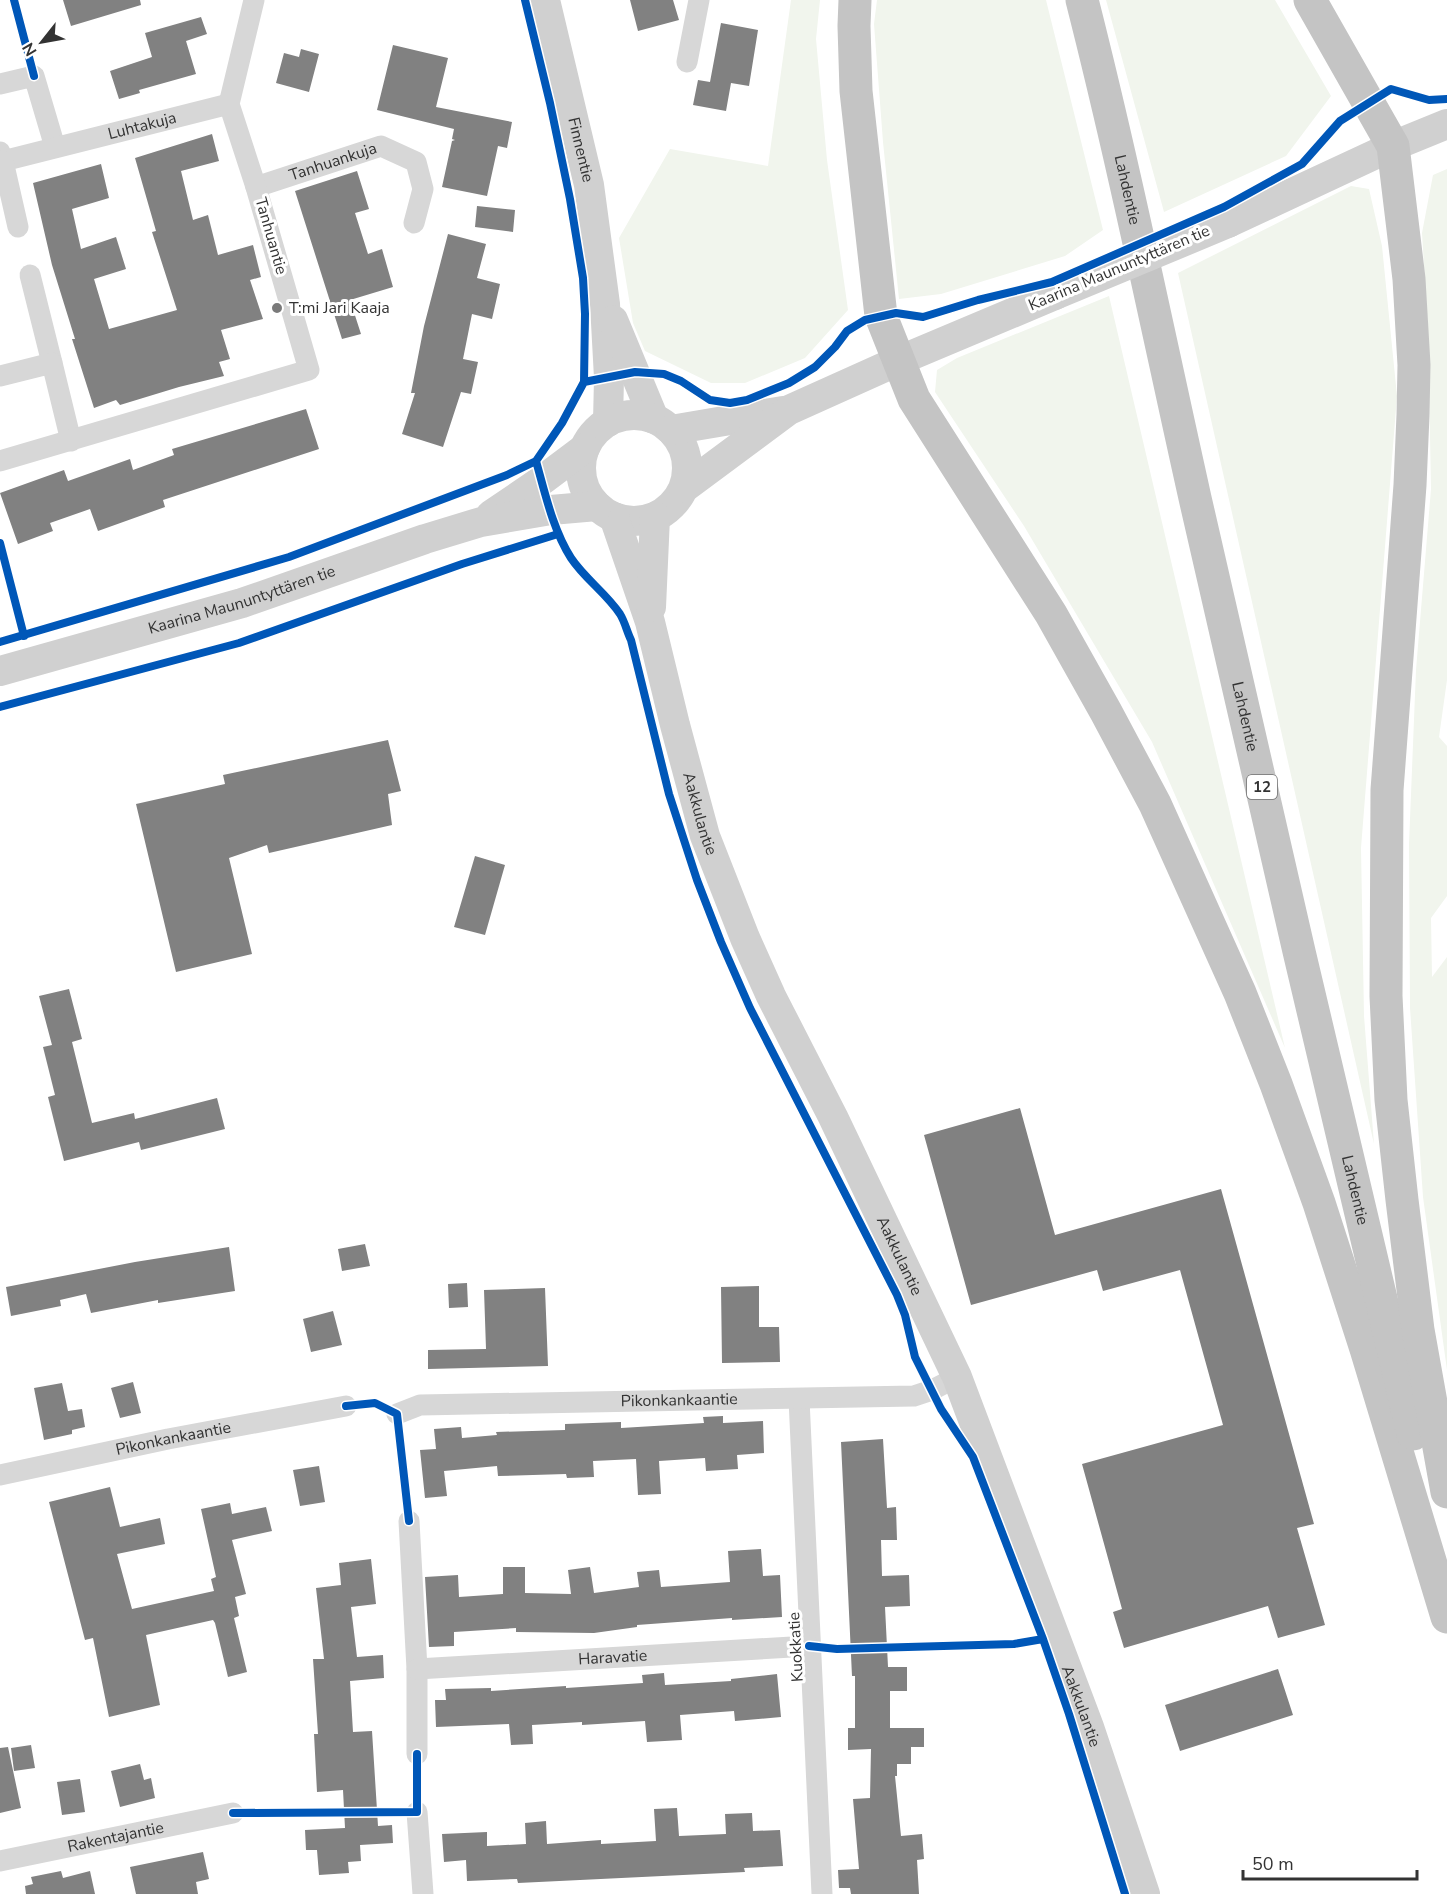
<svg xmlns="http://www.w3.org/2000/svg" width="1447" height="1894" font-family="'Nunito Sans',sans-serif">
  <rect width="100%" height="100%" fill="#fff"/>
  <path fill="#f1f5ed" d="M791 0H820L816 39 827 160 848 310 805 358 745 383H711L645 351 633 323 619 238 670 149 768 166Z
    M877 0H1046L1103 230 1065 256 941 294 899 299 883 142 874 24Z
    M1106 0H1275L1331 96 1286 156 1164 212Z
    M1447 169V680L1439 737 1447 746V896L1431 918 1432 977 1447 957V1370L1423 1197 1410 1008 1409 844 1416 670 1431 489 1428 330 1422 233 1433 175Z
    M1351 186 1369 189 1382 246 1397 396 1361 848 1364 1016 1374 1144 1178 273Z
    M1109 296 1285 1048 1152 742 1024 526 935 392 937 370 957 358Z"/>
  <path fill="#818181" d="M63 0H140L141 5 71 26Z
    M630 0H673L679 20 638 31Z
    M201 17 207 34 186 41 196 74 139 90 140 93 119 99 110 71 152 57 145 33Z
    M721 23 758 30 749 86 731 83 726 111 693 105 698 80 710 82Z
    M393 45 448 58 436 107 512 122 507 148 498 146 487 196 442 187 452 141 455 140 452 139 454 129 377 110Z
    M301 49 319 54 309 92 276 83 284 53 299 57Z
    M212 134 219 161 181 171 193 220 208 215 218 255 253 245 261 277 250 280 263 319 221 330 230 359 219 362 224 376 179 387 120 405 116 400 94 408 72 339H75L52 265 33 183 101 164 109 198 72 209 81 249 116 237 126 269 94 279 109 329 177 310 152 232 156 231 135 158Z
    M357 171 369 209 355 213 368 254 382 249 393 287 350 300 361 334 342 339 295 191Z
    M477 206 515 210 513 232 475 227Z
    M448 234 486 244 477 278 500 284 492 319 472 314 463 359 478 362 471 394 461 392 443 447 402 434 415 393H411L424 326Z
    M306 409 319 449 163 500 165 507 98 531 90 509 50 523 53 531 18 544 0 493 64 470 68 481 130 459 133 470 174 455 172 449Z
    M388 740 401 791 388 794 392 825 269 853 267 845 229 858 252 954 176 972 136 804 225 784 223 775Z
    M475 856 505 865 485 935 454 927Z
    M69 989 82 1039 72 1042 92 1123 134 1113 135 1119 217 1098 225 1129 141 1150 139 1142 64 1161 48 1097 55 1095 43 1047 52 1045 39 996Z
    M1020 1108 1055 1235 1221 1189 1314 1524 1297 1528 1325 1625 1278 1638 1268 1606 1124 1648 1113 1612 1122 1609 1082 1464 1223 1425 1180 1270 1103 1291 1097 1270 971 1305 924 1135Z
    M365 1244 370 1266 342 1271 338 1249Z
    M229 1247 235 1291 158 1303V1300L91 1313 86 1294 60 1300 61 1306 11 1316 6 1287 135 1262Z
    M467 1283 468 1307 449 1308 448 1284Z
    M759 1286V1327H779L780 1362 722 1363 721 1287Z
    M545 1288 548 1366 428 1369V1350L486 1349 484 1290Z
    M333 1311 342 1345 311 1352 303 1319Z
    M133 1382 141 1413 120 1418 111 1388Z
    M62 1383 68 1411 82 1409 85 1427 72 1430V1434L44 1440 34 1388Z
    M723 1416V1423L763 1421 764 1453 737 1455 738 1469 706 1471 705 1458 659 1461 661 1494 638 1495 636 1459 593 1461 594 1477 567 1478 566 1474 498 1476 497 1466 444 1471 447 1496 425 1498 420 1450 436 1449 434 1429 461 1427 462 1438 497 1435 496 1432 565 1430V1424L621 1422V1428L704 1423 703 1417Z
    M883 1439 887 1508 896 1507 897 1540H881L882 1576 909 1575 910 1606 885 1607 888 1667H907V1691H890V1728H924V1747H911V1764H897V1776H895L901 1836 922 1834 924 1859 917 1860 919 1894H851L850 1888H839L838 1870 859 1869 853 1799 870 1798 871 1749 848 1750V1728H855V1676H852L841 1442Z
    M319 1466 325 1502 300 1506 293 1470Z
    M110 1487 120 1527 160 1518 165 1544 117 1554 132 1609 214 1591 211 1579 216 1577 201 1509 230 1503 232 1514 266 1507 272 1531 232 1540 246 1594 235 1597 239 1616 234 1618 247 1672 228 1677 215 1623 213 1620 146 1635 160 1705 109 1717 93 1638 85 1640 49 1502Z
    M761 1549 763 1576 780 1575 782 1617 732 1620V1618L637 1625V1627L594 1633 516 1632V1628L454 1632V1646L429 1647 425 1577 458 1575 459 1597 503 1594V1567H525V1593L571 1594 568 1570 590 1567 594 1593 639 1587 637 1572 659 1570 661 1587 730 1582 728 1551Z
    M371 1559 376 1604 351 1607 357 1657 383 1655 384 1678 350 1681 353 1732 372 1731 378 1826 392 1825 393 1843 360 1845 361 1861 348 1862 349 1873 319 1875 317 1850H306L305 1830 345 1828 343 1790 317 1792 314 1734H318L313 1659H324L316 1588 341 1585 339 1563Z
    M1278 1669 1293 1715 1180 1751 1165 1705Z
    M664 1673 665 1685 731 1681V1679L777 1674 781 1717 735 1721 734 1711 680 1715 682 1740 647 1742 645 1721 582 1725V1722L532 1725 533 1744 511 1745 509 1724 436 1727 435 1700H446L445 1689 491 1688V1691L566 1686V1688L643 1683 642 1675Z
    M31 1745 35 1768 14 1771 11 1748Z
    M8 1747 21 1808 0 1813V1748Z
    M140 1764 144 1780 151 1778 155 1798 120 1807 111 1771Z
    M80 1779 85 1812 62 1815 57 1782Z
    M677 1808 679 1836 726 1834 725 1814 752 1813 753 1831 780 1830 783 1866 744 1868 745 1872 518 1883 517 1879 467 1881 466 1860 444 1862 442 1834 487 1832V1846L526 1844 525 1823 546 1821 547 1844 601 1840V1844L656 1841 654 1809Z
    M203 1852 209 1879 196 1882 198 1894H136L130 1867Z
    M61 1871 63 1878 90 1871 95 1894H26L25 1886 33 1884 31 1877Z"/>
  <g fill="none" stroke-linecap="round" stroke-linejoin="round">
    <g stroke="#d7d7d7" stroke-width="21">
      <path d="M687 62 699 0"/>
      <path d="M0 84 34 76 55 147"/>
      <path id="s1" d="M0 152 3 161 229 104"/>
      <path d="M3 161 18 227"/>
      <path id="s2" d="M256 187 381 146 416 162 423 189 414 223"/>
      <path d="M30 275 52 363"/>
      <path d="M0 376 52 363 71 441"/>
      <path d="M0 461 309 370 256 187 229 104 254 0"/>
      <path d="M799 1399 822 1894"/>
      <path id="s3" d="M397 1414 420 1405 914 1396 932 1390 957 1377"/>
      <path id="s4" d="M0 1475 168 1439 346 1406"/>
      <path d="M409 1521 417 1669V1754"/>
      <path id="s5" d="M417 1669 809 1646"/>
      <path d="M417 1812 423 1894"/>
      <path id="s6" d="M0 1861 233 1813"/>
    </g>
    <g stroke="#d0d0d0" stroke-width="30">
      <path id="s7" d="M545 0 589 185 605 304 609 378 608 422"/>
      <path d="M1228 223 1393 146 1447 124"/>
      <path d="M613 320 654 419"/>
      <circle cx="634" cy="468" r="53"/>
      <path d="M671 430 783 411"/>
      <path d="M684 488 789 410 898 361 1055 295"/>
      <path d="M491 515 541 481 585 448"/>
      <path id="s8" d="M614 517 650 622 675 725 705 836 745 938 771 996 833 1117 957 1377 1089 1727 1145 1894"/>
      <path d="M651 607 655 517"/>
      <path id="s9" d="M0 671 242 603 425 539 481 522 551 510 597 506"/>
    </g>
    <g stroke="#c4c4c4" stroke-width="33">
      <path d="M855 0 854 26 856 91 881 316 914 399 1051 614 1106 712 1155 804 1240 993 1276 1084 1319 1203 1366 1349 1447 1617"/>
      <path id="s10" d="M1082 0C1124 165 1158 332 1195 498 1266 810 1338 1123 1413 1434"/>
      <path d="M1310 0 1393 146 1409 279 1414 365 1413 415 1410 485 1387 790 1386 996 1391 1100 1402 1200 1418 1330 1447 1492"/>
    </g>
    <path stroke="#d0d0d0" stroke-width="30" d="M1055 295 1228 223"/>
    <defs>
      <path id="cycleway" d="M14 0 34 76
        M584 382 635 372 664 374 681 381 710 400 730 403 747 400 789 383 815 367 835 347 847 331 865 320 896 313 923 317 978 300 1052 282 1224 207 1302 164 1340 121 1391 89 1429 100 1447 99
        M536 461C545 493 553 530 571 558 585 579 606 593 620 614 625 622 627 632 631 640L669 794 697 880 721 942 750 1008 897 1295 905 1315 915 1357 941 1409 973 1457 1043 1639 1069 1714 1125 1894
        M0 543 24 636
        M0 642 289 557 507 475 536 461 562 423 584 382 585 314 583 278 570 199 550 103 525 0
        M0 707 239 643 462 564 558 534
        M346 1406 375 1403 397 1414 409 1521
        M809 1646 837 1649 1014 1644 1043 1639
        M233 1813 417 1812V1754"/>
    </defs>
    <use href="#cycleway" stroke="#fff" stroke-width="11"/>
    <use href="#cycleway" stroke="#0057b8" stroke-width="8"/>
  </g>
  <circle fill="#7a7a7a" stroke="#fff" stroke-width="2" cx="277" cy="308" r="6"/>
  <g text-anchor="middle" dominant-baseline="central" stroke-width="6" stroke-linejoin="round" paint-order="stroke">
    <rect fill="#fff" stroke="#707070" stroke-width="1.5" x="1247" y="775" width="30" height="24" rx="4.5"/>
    <g font-size="15" font-weight="bold" fill="#333">
      <text x="1262" y="787">12</text>
    </g>
    <g font-size="16" fill="#333" stroke="#fff">
      <text stroke="none"><textPath href="#s1" startOffset="153">Luhtakuja</textPath></text>
      <text stroke="none"><textPath href="#s7" startOffset="154">Finnentie</textPath></text>
      <text stroke="none"><textPath href="#s2" startOffset="81">Tanhuankuja</textPath></text>
      <text stroke="none"><textPath href="#s10" startOffset="195">Lahdentie</textPath></text>
      <text transform="translate(271 236) rotate(74)">Tanhuantie</text>
      <text transform="translate(1119 268) rotate(-23)">Kaarina Maununtyttären tie</text>
      <text stroke="none"><textPath href="#s9" startOffset="252">Kaarina Maununtyttären tie</textPath></text>
      <text stroke="none"><textPath href="#s10" startOffset="735">Lahdentie</textPath></text>
      <text stroke="none"><textPath href="#s8" startOffset="309">Aakkulantie</textPath></text>
      <text stroke="none"><textPath href="#s10" startOffset="1221">Lahdentie</textPath></text>
      <text stroke="none"><textPath href="#s8" startOffset="795">Aakkulantie</textPath></text>
      <text stroke="none"><textPath href="#s3" startOffset="284">Pikonkankaantie</textPath></text>
      <text stroke="none"><textPath href="#s4" startOffset="177">Pikonkankaantie</textPath></text>
      <text transform="translate(796 1647) rotate(-93)">Kuokkatie</text>
      <text stroke="none"><textPath href="#s5" startOffset="196">Haravatie</textPath></text>
      <text stroke="none"><textPath href="#s8" startOffset="1281">Aakkulantie</textPath></text>
      <text stroke="none"><textPath href="#s6" startOffset="118">Rakentajantie</textPath></text>
    </g>
    <g font-size="16" fill="#333" stroke="#fff" text-anchor="start">
      <text x="289" y="308">T:mi Jari Kaaja</text>
    </g>
  </g>
  <g transform="translate(42 42) rotate(239)" stroke="#ffffff" stroke-width="4.5" paint-order="stroke">
  <path d="M0-4.5L10 22L0 15L-10 22Z" fill="#333333"/>
  <text y="-9" font-size="16" font-weight="bold" text-anchor="middle" fill="#333333">N</text>
  </g>
  <path d="M1243 1870v9h174v-9" fill="none" stroke="#333333" stroke-width="3"/>
  <text x="1252" y="1870" font-size="18" fill="#333333" stroke="#ffffff" stroke-width="4.5" paint-order="stroke">50 m</text>
</svg>
